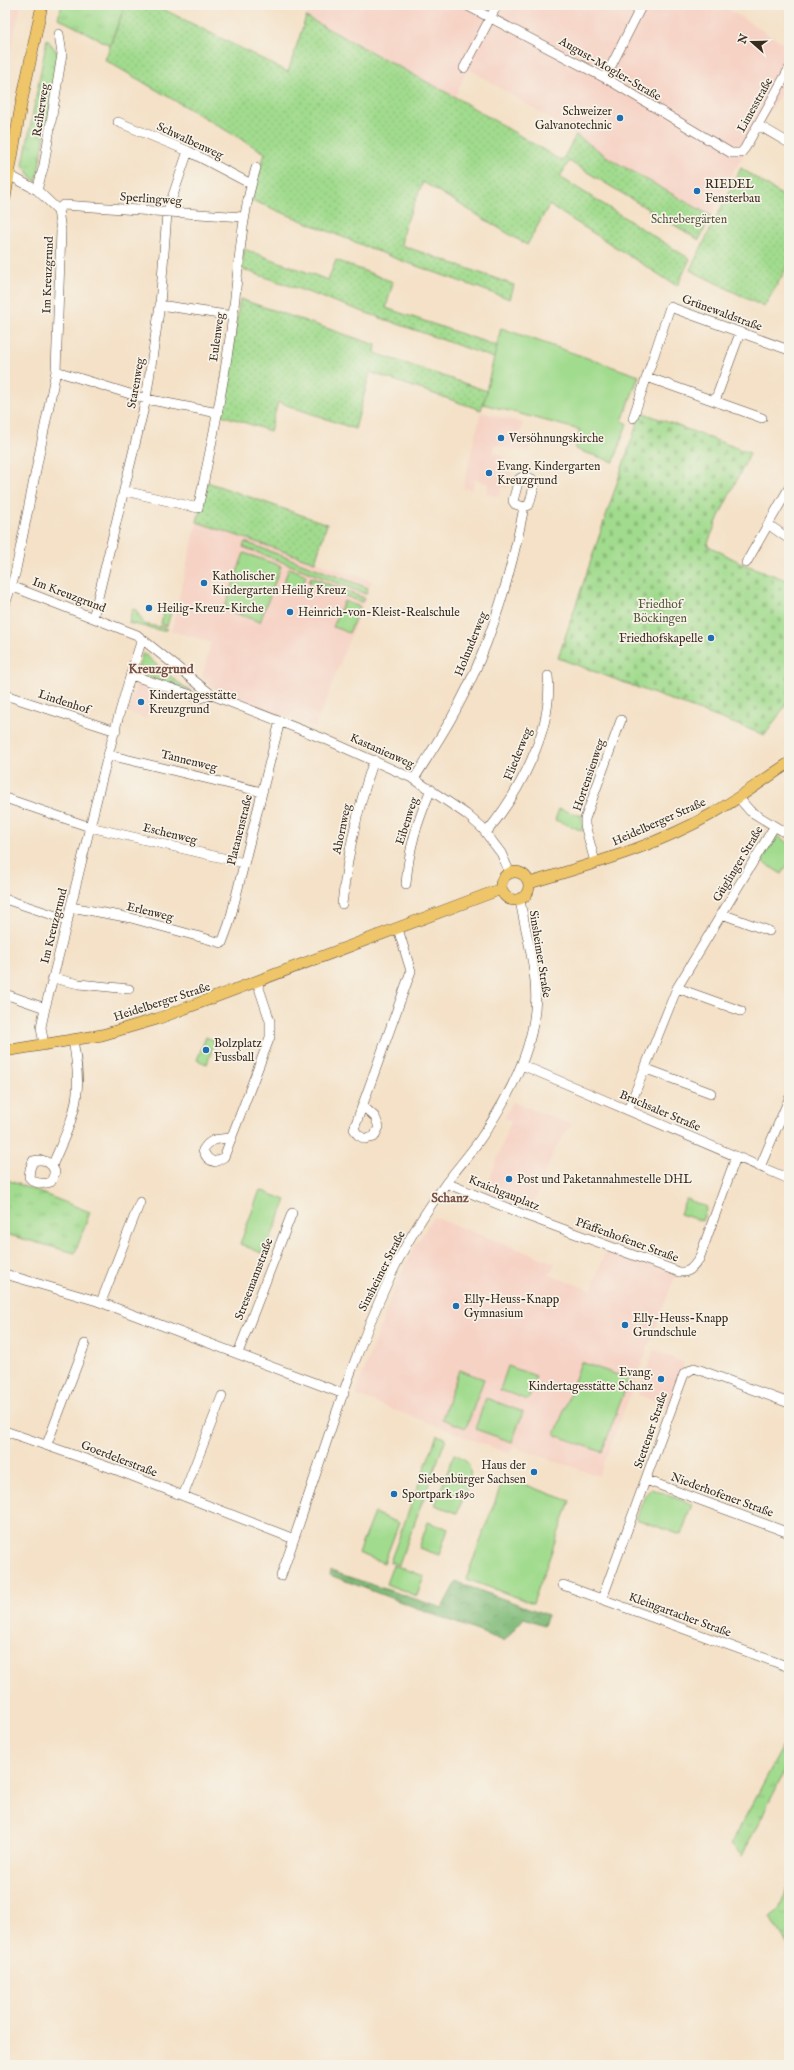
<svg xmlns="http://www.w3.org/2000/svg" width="794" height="2070" font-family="'IM FELL English',serif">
  <defs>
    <pattern id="grass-tufts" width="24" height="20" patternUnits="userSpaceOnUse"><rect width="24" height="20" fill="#a1db8e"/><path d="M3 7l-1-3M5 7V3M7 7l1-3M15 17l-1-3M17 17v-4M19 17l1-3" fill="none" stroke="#8cbc7a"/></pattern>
    <pattern id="forest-crowns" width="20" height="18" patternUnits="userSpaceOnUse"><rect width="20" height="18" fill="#80bb79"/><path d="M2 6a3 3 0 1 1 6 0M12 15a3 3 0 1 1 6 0" fill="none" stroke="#6a9863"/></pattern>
    <pattern id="cemetery-stones" width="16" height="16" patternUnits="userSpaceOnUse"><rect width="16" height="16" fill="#a1db8e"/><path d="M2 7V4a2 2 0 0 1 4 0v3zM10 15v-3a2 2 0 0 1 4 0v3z" fill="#8cbc7a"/></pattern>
    <pattern id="garden-dots" width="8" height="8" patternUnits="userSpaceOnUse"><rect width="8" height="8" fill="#a1db8e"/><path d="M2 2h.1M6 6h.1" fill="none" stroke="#8cbc7a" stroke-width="1.8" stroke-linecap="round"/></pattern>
  </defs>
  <rect width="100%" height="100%" fill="#f7f3e8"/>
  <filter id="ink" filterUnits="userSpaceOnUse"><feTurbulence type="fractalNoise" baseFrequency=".025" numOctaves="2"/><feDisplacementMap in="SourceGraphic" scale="8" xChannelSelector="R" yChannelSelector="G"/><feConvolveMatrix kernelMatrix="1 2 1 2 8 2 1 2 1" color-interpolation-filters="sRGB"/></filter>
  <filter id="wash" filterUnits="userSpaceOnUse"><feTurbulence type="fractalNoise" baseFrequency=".012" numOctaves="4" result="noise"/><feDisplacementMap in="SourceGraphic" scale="16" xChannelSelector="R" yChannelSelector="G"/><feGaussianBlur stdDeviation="0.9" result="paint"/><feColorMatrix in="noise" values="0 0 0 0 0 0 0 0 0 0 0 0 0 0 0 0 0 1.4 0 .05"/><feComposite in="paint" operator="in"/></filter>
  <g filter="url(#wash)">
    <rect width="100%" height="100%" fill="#f4e1c7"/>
    <path fill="#f6d2c4" d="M5 5H21L5 75Z
      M310 5H721L789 47V80L733 172 711 216 612 160 576 135 468 68 455 97 306 17Z
      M481 412 523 423 520 434 533 438 529 452 495 445 494 453 505 455 503 463 513 466 508 488 502 487 499 497 486 494 488 484 475 480 472 490 463 488Z
      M197 522 372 581 315 728 218 691 202 677 211 642 171 631Z
      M136 684 156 691 146 719 128 712Z
      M512 1102 572 1124 554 1150 531 1211 484 1193 511 1121 504 1118Z
      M433 1217 555 1263 550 1275 591 1290 607 1249 676 1274 599 1476 514 1447 510 1454 355 1395 393 1292 413 1249Z
      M654 1350 684 1363 669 1406 638 1395Z"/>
    <path fill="url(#grass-tufts)" stroke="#6e8256" d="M62 5H125L110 45 58 18Z
      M47 39 60 56 36 183 23 165Z
      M162 607 167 608 171 612 167 626 161 624 163 615 161 611Z
      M132 609 136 610 144 624 159 627 160 626 167 629 163 631 129 623Z
      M5 1179 90 1212 75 1253 5 1234Z
      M789 1735V1763L742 1856 731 1844Z
      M789 1884V1947L770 1917 779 1910Z"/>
    <path fill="url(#forest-crowns)" stroke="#5e724c" d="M331 1571 442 1608 456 1582 548 1615 544 1625 524 1618 504 1641 330 1575Z"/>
    <path fill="url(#cemetery-stones)" stroke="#6e8256" d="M641 412 750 453 720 514 707 545 743 564 789 581V700L765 735 558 658Z"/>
    <path fill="#a1db8e" stroke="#6e8256" d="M501 328 639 376 622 421 627 423 614 462 575 449 580 430 483 404Z
      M245 542 368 588 366 594 243 547Z
      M244 553 281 566 260 622 224 609Z
      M289 568 306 575 301 591 283 584Z
      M311 577 364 598 362 602 309 582Z
      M344 601 360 607 349 633 333 627Z
      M143 653 176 681 191 691 136 673Z
      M559 809 582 816 583 831 555 820Z
      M775 835 789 843V862L782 874 760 861Z
      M206 1037 215 1041 207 1064 197 1060Z
      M260 1190 286 1200 264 1254 240 1244Z
      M686 1199 707 1207 702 1221 680 1214Z
      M581 1362 629 1379 602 1452 555 1435Z
      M508 1366 536 1376 528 1400 500 1390Z
      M459 1370 484 1379 466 1428 442 1419Z
      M486 1398 523 1412 512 1442 475 1429Z
      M437 1435 446 1438 399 1565 390 1562Z
      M454 1454C484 1464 465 1492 457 1513L435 1505Z
      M504 1477 570 1501 533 1603 466 1579Z
      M651 1489 692 1504 681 1535 636 1519 645 1495Z
      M374 1513 399 1523 384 1563 358 1553Z
      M428 1522 448 1529 439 1555 419 1548Z
      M393 1565 424 1576 417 1596 386 1584Z"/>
    <path fill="url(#garden-dots)" stroke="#6e8256" d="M125 5H155L288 72 306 17 455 97 562 161 576 135 612 160 711 216 699 240 569 161 560 177 690 259 677 286 549 205 527 245 423 182 404 228 401 245 514 285 510 299 397 259 251 200 265 153 105 60Z
      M741 168 789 200V264L764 307 690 270Z
      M244 249 328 280 336 260 393 282 386 308 497 346 494 358 242 269Z
      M240 299 376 345 375 353 487 391 481 410 370 372 355 429 278 402 270 431 222 415Z
      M207 482 327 524 315 562 197 522Z"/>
  </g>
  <g filter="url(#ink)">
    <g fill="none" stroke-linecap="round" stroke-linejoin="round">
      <defs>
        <path id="minor" d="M466 5 607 79 731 153H741L745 148 789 69
          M464 68 497 5
          M605 78 642 5
          M118 122 188 151 251 184
          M758 125 789 143
          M5 173 37 190 58 210 61 231 56 371 15 574 5 605
          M37 190 44 165 62 54 59 34
          M58 210 63 205 244 217
          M160 305 233 316
          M56 371 146 399 218 413
          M647 377 762 418
          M715 401 740 333
          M633 418 670 307 789 350
          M524 476 532 479 535 483 529 505 524 507 515 504 513 501 519 479Z
          M125 491 198 508C212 444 225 380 233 315 239 266 241 216 256 168
          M769 525 789 539
          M746 563 789 488
          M11 586 137 635 212 695 327 740 414 779 466 814 482 828 501 853 510 873
          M93 618 146 399 160 305 167 213 188 151
          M131 675 200 698 212 695
          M5 695 116 731
          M109 755 262 792
          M414 779C429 755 445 731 458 706 491 644 511 575 524 507
          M738 797 750 811 789 835
          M5 798 90 827 244 863
          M486 833C519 793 554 729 548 676
          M595 862 585 825V819L621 720
          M406 884C409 847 417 823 431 789
          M5 899 68 920
          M342 904C348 852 357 810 374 760
          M71 907 131 918 222 943 229 924 280 721
          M722 914 769 931
          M53 978 79 984 129 989
          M677 988 741 1011
          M5 994 45 1008
          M44 1045 41 1027 45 1008C78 886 102 760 142 639
          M522 1065 789 1179
          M644 1068 711 1093
          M363 1106 375 1117 379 1127 374 1137 365 1139 358 1135 354 1129 411 971 398 929
          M628 1110 677 988 774 827
          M232 1138C219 1139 210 1138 203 1150 206 1157 208 1160 215 1162L224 1157 270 1037V1021L257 982
          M52 1166C46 1160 42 1159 33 1161L30 1169 29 1177C35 1184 42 1185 51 1182L55 1172 52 1166C62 1142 75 1118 77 1092 79 1075 76 1057 73 1040
          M760 1167 789 1099
          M446 1183 522 1214 679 1272C690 1273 693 1267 699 1259L736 1157
          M5 1274 97 1301 344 1394
          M101 1302 140 1202
          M238 1353 292 1213
          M5 1431 114 1469 294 1539
          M47 1444 85 1344
          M646 1480 789 1533
          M183 1496 222 1396
          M281 1576C317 1476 345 1373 390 1277 405 1244 426 1211 447 1182 458 1167 471 1153 481 1138 507 1100 531 1056 535 1010 539 974 526 936 520 900
          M563 1585 789 1667
          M602 1599 684 1374 694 1368 700 1370 789 1403"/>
        <path id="major" d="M5 198 21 105 42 5
          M501 886a14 14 0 1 1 28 0a14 14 0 1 1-28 0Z
          M530 883C591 864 654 847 710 815 737 800 763 780 789 763
          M5 1051 102 1035 157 1019 501 889"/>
      </defs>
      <use href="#minor" stroke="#574537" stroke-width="10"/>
      <use href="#major" stroke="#574537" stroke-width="12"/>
      <use href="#minor" stroke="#fff" stroke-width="9"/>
      <use href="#major" stroke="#eec569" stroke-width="11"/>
    </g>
  </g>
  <g fill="#1f6fb2" stroke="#f7f3e8" stroke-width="1.5">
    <circle cx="620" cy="118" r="4"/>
    <circle cx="697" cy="191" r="4"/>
    <circle cx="501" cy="438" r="4"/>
    <circle cx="489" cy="473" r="4"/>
    <circle cx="204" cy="583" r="4"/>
    <circle cx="149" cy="608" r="4"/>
    <circle cx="290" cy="612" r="4"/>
    <circle cx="711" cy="638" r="4"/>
    <circle cx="141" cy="702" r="4"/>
    <circle cx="206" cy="1050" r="4"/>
    <circle cx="509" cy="1179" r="4"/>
    <circle cx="456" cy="1306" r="4"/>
    <circle cx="625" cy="1325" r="4"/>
    <circle cx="661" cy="1379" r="4"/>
    <circle cx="534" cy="1472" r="4"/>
    <circle cx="394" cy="1494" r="4"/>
  </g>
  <g text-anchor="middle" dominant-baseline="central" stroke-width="3.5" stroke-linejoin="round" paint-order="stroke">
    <g font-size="12" fill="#3b2a1e" stroke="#f7f3e8">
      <text transform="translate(610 69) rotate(30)">August-Mogler-Straße</text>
      <text transform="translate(755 105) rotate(-61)">Limesstraße</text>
      <text transform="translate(41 110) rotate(-81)">Reiherweg</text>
      <text transform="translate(190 141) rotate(25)">Schwalbenweg</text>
      <text transform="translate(151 199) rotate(4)">Sperlingweg</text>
      <text transform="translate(48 275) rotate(-88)">Im Kreuzgrund</text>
      <text transform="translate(722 313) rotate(20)">Grünewaldstraße</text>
      <text transform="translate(217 337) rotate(-82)">Eulenweg</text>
      <text transform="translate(136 383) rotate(-80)">Starenweg</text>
      <text transform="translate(69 595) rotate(21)">Im Kreuzgrund</text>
      <text transform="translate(471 644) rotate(-68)">Holunderweg</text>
      <text transform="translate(64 702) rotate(18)">Lindenhof</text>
      <text transform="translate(382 751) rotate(24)">Kastanienweg</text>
      <text transform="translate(518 754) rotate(-68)">Fliederweg</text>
      <text transform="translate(189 761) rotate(14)">Tannenweg</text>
      <text transform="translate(589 775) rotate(-71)">Hortensienweg</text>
      <text transform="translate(407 821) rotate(-72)">Eibenweg</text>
      <text transform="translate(659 822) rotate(-24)">Heidelberger Straße</text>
      <text transform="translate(342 829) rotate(-78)">Ahornweg</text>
      <text transform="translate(240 830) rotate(-76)">Platanenstraße</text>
      <text transform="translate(170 834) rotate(14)">Eschenweg</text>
      <text transform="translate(738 864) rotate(-59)">Güglinger Straße</text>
      <text transform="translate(150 912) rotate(14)">Erlenweg</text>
      <text transform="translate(54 926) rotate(-76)">Im Kreuzgrund</text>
      <text transform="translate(540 954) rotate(81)">Sinsheimer Straße</text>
      <text transform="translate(162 1002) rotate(-18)">Heidelberger Straße</text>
      <text transform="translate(660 1111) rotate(23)">Bruchsaler Straße</text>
      <text transform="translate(504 1193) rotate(22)">Kraichgauplatz</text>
      <text transform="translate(627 1240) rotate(20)">Pfaffenhofener Straße</text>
      <text transform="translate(382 1271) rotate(-63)">Sinsheimer Straße</text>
      <text transform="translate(254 1279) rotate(-69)">Stresemannstraße</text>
      <text transform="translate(651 1430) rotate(-71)">Stettener Straße</text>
      <text transform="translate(119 1459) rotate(21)">Goerdelerstraße</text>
      <text transform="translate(722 1495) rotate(20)">Niederhofener Straße</text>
      <text transform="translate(680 1615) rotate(20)">Kleingartacher Straße</text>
    </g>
    <g font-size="12" fill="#3b2a1e" stroke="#f7f3e8" text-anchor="start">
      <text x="612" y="111" text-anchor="end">Schweizer<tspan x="612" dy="14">Galvanotechnic</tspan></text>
      <text x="705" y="184">RIEDEL<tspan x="705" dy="14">Fensterbau</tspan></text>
      <text x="509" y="438">Versöhnungskirche</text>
      <text x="497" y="466">Evang. Kindergarten<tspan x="497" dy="14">Kreuzgrund</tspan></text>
      <text x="212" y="576">Katholischer<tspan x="212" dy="14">Kindergarten Heilig Kreuz</tspan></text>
      <text x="157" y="608">Heilig-Kreuz-Kirche</text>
      <text x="298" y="612">Heinrich-von-Kleist-Realschule</text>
      <text x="703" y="638" text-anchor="end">Friedhofskapelle</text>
      <text x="149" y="695">Kindertagesstätte<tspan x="149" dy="14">Kreuzgrund</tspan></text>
      <text x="214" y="1043">Bolzplatz<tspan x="214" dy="14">Fussball</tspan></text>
      <text x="517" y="1179">Post und Paketannahmestelle DHL</text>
      <text x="464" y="1299">Elly-Heuss-Knapp<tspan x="464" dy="14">Gymnasium</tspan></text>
      <text x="633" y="1318">Elly-Heuss-Knapp<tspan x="633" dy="14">Grundschule</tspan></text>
      <text x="653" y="1372" text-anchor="end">Evang.<tspan x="653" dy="14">Kindertagesstätte Schanz</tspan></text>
      <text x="526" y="1465" text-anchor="end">Haus der<tspan x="526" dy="14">Siebenbürger Sachsen</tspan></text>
      <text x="402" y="1494">Sportpark 1890</text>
    </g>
    <g font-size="12" fill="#54563a" stroke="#f7f3e8">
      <text x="689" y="219">Schrebergärten</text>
      <text x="660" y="604">Friedhof<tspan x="660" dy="14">Böckingen</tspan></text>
    </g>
    <g font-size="13" font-weight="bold" fill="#7a5045" stroke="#f7f3e8">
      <text x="161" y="669">Kreuzgrund</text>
      <text x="450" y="1198">Schanz</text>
    </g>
  </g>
  <rect width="794" height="2070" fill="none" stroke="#f7f3e8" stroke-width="20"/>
  <g transform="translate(752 42) rotate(290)" stroke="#f7f3e8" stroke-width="3" paint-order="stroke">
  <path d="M0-3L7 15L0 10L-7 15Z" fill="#3b2a1e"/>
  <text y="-6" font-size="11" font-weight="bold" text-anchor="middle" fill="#3b2a1e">N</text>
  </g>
</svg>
